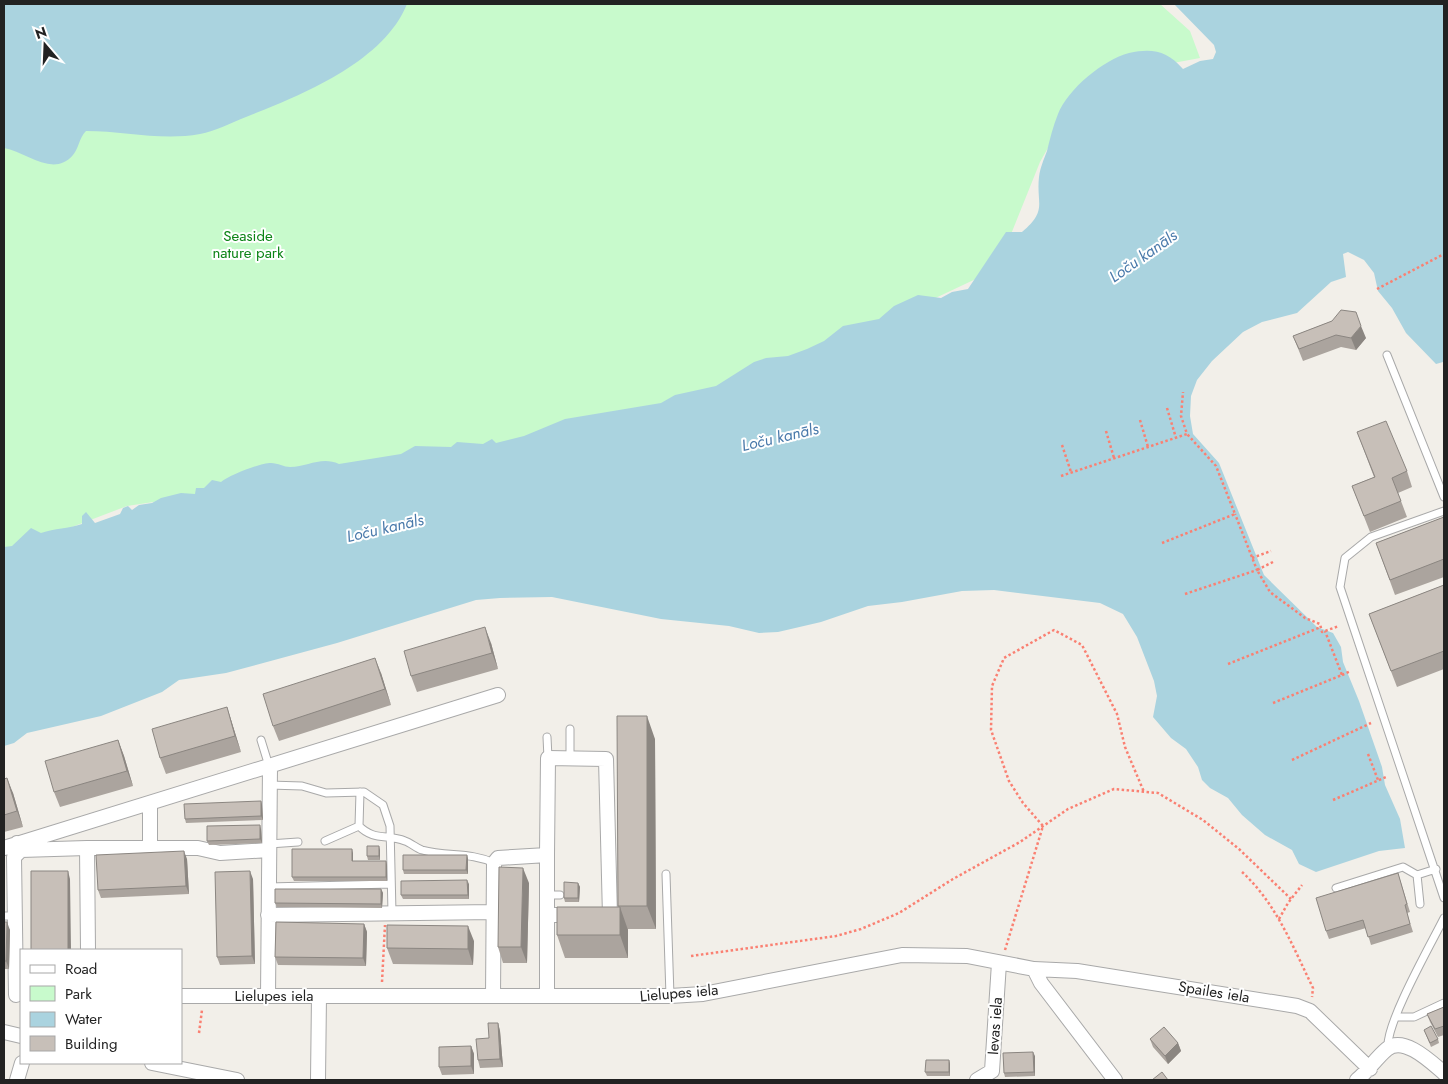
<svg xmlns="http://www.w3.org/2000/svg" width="1448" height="1084" font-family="Jost,sans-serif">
  <rect width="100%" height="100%" fill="#f2efe9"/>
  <path fill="#c8facc" d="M4 4H1160L1190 31 1200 58 1087 79 1040 162 997 269 719 400 574 438 127 506 4 553Z"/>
  <path fill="#aad3df" d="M4 4H407C384 62 300 96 246 117 231 123 215 131 200 134 162 141 124 131 86 131 79 138 79 148 73 155 53 178 27 152 4 148Z
    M1174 4H1444V364L1443 362 1436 364 1406 333 1392 308 1378 291 1374 273 1364 260 1348 252 1343 254 1346 277 1331 282 1297 313 1262 322 1243 332 1212 361 1197 380 1191 396 1190 416 1193 434 1219 463 1264 575 1317 627 1333 633 1341 647 1343 662 1359 701 1382 767 1385 785 1400 819 1405 848 1379 851 1316 872 1299 864 1292 850 1265 835 1242 815 1228 798 1210 788 1202 780 1198 767 1186 749 1171 738 1153 717 1157 696 1154 681 1137 637 1123 614 1100 603 994 590 962 591 902 602 868 606 821 622 778 632 759 633 729 626 661 619 552 597 500 598 476 600 337 643 226 673 179 680 162 692 101 716 27 733 14 743 4 746V547L12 546 31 528 41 533C55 528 68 529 82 524V516L86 512 95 523 120 514 123 508 128 506 132 510 139 505 152 503 161 498 181 493 195 494 196 488H204L212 480 221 482C230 475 260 463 271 463 278 463 284 467 290 467 308 467 321 456 339 464L401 454 415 446 451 447 457 442 483 444 492 439 496 443 524 436 565 419 661 403 675 395 716 386 754 362 766 358 788 356 807 349 824 341 843 326 879 319 894 306 918 295 941 298 952 292 968 289 1006 232H1022C1048 210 1036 204 1039 177 1040 168 1044 159 1047 151 1050 139 1053 126 1058 114 1068 89 1103 60 1129 53 1153 48 1167 51 1183 69L1200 61 1213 59 1216 52 1214 45Z"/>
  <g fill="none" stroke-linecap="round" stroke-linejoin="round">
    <defs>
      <path id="lane" d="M1387 355 1444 497
        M1444 511 1371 537 1345 558 1340 587 1444 898
        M547 737 548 758
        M261 740 269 766
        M570 758V729
        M269 785 302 786 326 793 364 792 383 805 390 826 392 913
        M360 792 359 826C374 841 387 834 405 841 411 843 416 848 422 850 447 857 471 852 494 863
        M325 841 359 826
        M269 844 298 842
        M666 874 670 996
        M1417 875 1420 904
        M268 887 391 884
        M1336 888 1403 867 1417 875 1436 869
        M547 895H560
        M4 916H15
        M1397 1017H1414L1444 1003
        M1388 1047C1386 1023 1431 944 1444 918"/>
      <path id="street" d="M150 803V847
        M17 843 21 850 87 848 88 950
        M4 848 498 695
        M87 848H198L220 853 269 850
        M547 855V996
        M268 915 493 912
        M547 915H575
        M1034 969 1077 971 1297 1006 1310 1011 1370 1069
        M16 995 14 857 21 850
        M181 996H670L703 994 902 955 967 956 1034 969 1041 983 1115 1080
        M268 996 270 766
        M493 996 494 863 498 858 547 855 548 758 606 759 610 916 602 915
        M4 1032 21 1036
        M152 1063 237 1080
        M17 1080 22 1063
        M318 1080 319 996
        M977 1080 992 1071 999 963
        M1357 1080C1368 1071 1376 1058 1387 1049 1404 1035 1432 1063 1444 1073"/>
    </defs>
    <use href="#lane" stroke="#a9a9a9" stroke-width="9"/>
    <use href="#street" stroke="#a9a9a9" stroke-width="16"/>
    <path stroke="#fa8072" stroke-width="2.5" stroke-dasharray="2.5 2.5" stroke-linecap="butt" d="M1377 289 1444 254
      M1167 408 1176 438
      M1140 420 1148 447
      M1106 431 1114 458
      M1062 445 1071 472
      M1061 476 1187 434 1181 416 1183 392
      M1162 543 1235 514 1216 466 1187 434
      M1252 558 1271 551
      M1273 562 1257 570 1270 592 1305 618 1320 624 1322 632 1339 626
      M1185 594 1257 570 1235 514
      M1228 664 1321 627
      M1342 675 1351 671
      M1273 703 1342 675 1325 631
      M1368 754 1378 780
      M1292 760 1371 723
      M1333 800 1386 777
      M1242 872C1276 903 1293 947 1313 988L1312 997
      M1279 919 1288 903 1302 885
      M1005 950 1043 826 1023 803 1009 781 991 730 992 686 1004 658 1054 630 1082 645 1117 714 1125 747 1144 792
      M691 956 836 936 861 929 899 913 953 879 1020 842 1068 809 1114 789 1158 793 1203 820 1239 849 1291 899
      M382 982 385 925
      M199 1033 202 1010"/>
    <use href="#lane" stroke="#fff" stroke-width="7"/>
    <use href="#street" stroke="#fff" stroke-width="14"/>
  </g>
  <path fill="#aba49e" d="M1332 321 1366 338 1356 350 1341 347 1303 361 1293 336Z
    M1357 432 1407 471 1412 487 1398 493 1407 517 1370 532 1352 486 1374 477Z
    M1444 517V577L1395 595 1376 543Z
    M1444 585V669L1397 687 1369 614Z
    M491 643 498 669 417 692 411 676Z
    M381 673 391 705 279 741 273 726Z
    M227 707 232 723 241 752 166 774 160 758Z
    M655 739 656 929H628V958H565L557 935 618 907Z
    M118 740 124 756 133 786 60 807 54 792Z
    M4 779 13 793 23 827 4 832Z
    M261 801 262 805 263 820 186 823 185 819Z
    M261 829 262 843 209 845 207 841Z
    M380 850V860H368L367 856Z
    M353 853V861H386L387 865V881H294L292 877Z
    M467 855 468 859V874H404L403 870Z
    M187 859 189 894 101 898 98 890Z
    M1398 873 1410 912 1407 913 1413 932 1371 945 1366 928 1329 939 1326 931Z
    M253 879 255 964 220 965 217 957Z
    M529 883 527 963H503L498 947Z
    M578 883 580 887 579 902H565L564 898Z
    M469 884V899H403L401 895Z
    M381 889 383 893 382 908 277 907 275 903Z
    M4 922 10 930 9 969H4Z
    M364 924 367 932 366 966 278 965 275 957Z
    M474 941 473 965 393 964 387 948Z
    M1444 1007V1035L1438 1037 1430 1022 1427 1014Z
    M498 1023 500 1031 503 1067 480 1068 478 1060Z
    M1424 1030 1438 1039 1439 1043 1431 1047Z
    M1150 1039 1178 1043 1181 1051 1168 1064 1153 1047Z
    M471 1046 474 1054V1074L442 1075 439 1067Z
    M1035 1056V1076L1005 1077 1004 1073Z
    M949 1060 950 1064V1076H927L925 1072Z"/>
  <path fill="#8b8681" d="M1361 326 1366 338 1356 350 1351 338Z
    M485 627 491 643 498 669 492 653Z
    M375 658 381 673 391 705 385 689Z
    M227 707 232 723 241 752 235 736Z
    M647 716 655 739 656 929 647 906Z
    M118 740 124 756 133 786 127 771Z
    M7 778 13 793 23 827 17 811Z
    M261 801 262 805 263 820 261 816Z
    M260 825 261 829 262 843 260 839Z
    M379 846 380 850V860L379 856Z
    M352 849 353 853V865L352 861Z
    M184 851 187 859 189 894 186 886Z
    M467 855 468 859V874L466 870Z
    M386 861 387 865V881L386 877Z
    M523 868 529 883 527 963 521 947Z
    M68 871 70 879 71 950H68Z
    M250 871 253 879 255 964 252 956Z
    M467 880 469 884V899L468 895Z
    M578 883 580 887 579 902 578 898Z
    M381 889 383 893 382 908 381 904Z
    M620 907 628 930V958L620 935Z
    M7 922 10 930 9 969 6 961Z
    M364 924 367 932 366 966 363 958Z
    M468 926 474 941 473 965 468 949Z
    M498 1023 500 1031 503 1067 500 1059Z
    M1178 1043 1181 1051 1168 1064 1165 1056Z
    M471 1046 474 1054V1074L471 1066Z
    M1033 1052 1035 1056V1076L1034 1072Z
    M949 1060 950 1064V1076L949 1072Z"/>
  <path fill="#c7bfb8" stroke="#8b8681" d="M1341 310 1356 312 1361 326 1351 338 1336 335 1299 349 1293 336 1332 321Z
    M1386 421 1407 471 1392 478 1401 501 1364 516 1352 486 1375 477 1357 432Z
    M1444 517V559L1390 580 1376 543Z
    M1444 585V651L1391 671 1369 614Z
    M485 627 492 653 411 676 404 651Z
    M375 658 385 689 273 726 263 694Z
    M227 707 235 736 160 758 152 729Z
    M617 716H647V906H618Z
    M118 740 127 771 54 792 45 761Z
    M7 778 17 811 4 815V779Z
    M261 801V816L185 819 184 804Z
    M260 825V839L207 841V826Z
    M367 846H379V856H367Z
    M292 849H352V861H386V877H292Z
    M184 851 186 886 98 890 96 855Z
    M403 855H467L466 870H403Z
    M499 867 523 868 521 947H498Z
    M31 871H68V950H31Z
    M250 871 252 956 217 957 215 872Z
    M1398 873 1407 904 1405 905 1410 924 1368 937 1363 920 1326 931 1316 898Z
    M467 880 468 895H401V881Z
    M564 882 578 883V898H564Z
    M275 889H381V904L275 903Z
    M557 907H620V935H557Z
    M4 922H7L6 961H4Z
    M276 922 364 924 363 958 275 957Z
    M387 925 468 926V949L387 948Z
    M1444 1007V1026L1435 1029 1427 1014Z
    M488 1023H498L500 1059 478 1060 476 1039 489 1038Z
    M1431 1026 1438 1039 1430 1043 1424 1030Z
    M1164 1027 1178 1043 1165 1056 1150 1039Z
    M471 1046V1066L439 1067V1047Z
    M1033 1052 1034 1072 1004 1073 1003 1053Z
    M926 1060H949V1072H925Z
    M1162 1072 1168 1080H1152Z"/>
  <g text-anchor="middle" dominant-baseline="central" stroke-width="4" stroke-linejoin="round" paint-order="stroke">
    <g font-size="15" fill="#0c8416" stroke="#fff">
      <text x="248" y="236">Seaside<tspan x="248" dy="17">nature park</tspan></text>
    </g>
    <g font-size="15" fill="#222" stroke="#fff">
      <text transform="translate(1214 992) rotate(9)">Spailes iela</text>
      <text transform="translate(679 993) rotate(-5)">Lielupes iela</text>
      <text x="274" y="996">Lielupes iela</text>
      <text transform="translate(995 1026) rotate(-86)">Ievas iela</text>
    </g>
    <g font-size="16" font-style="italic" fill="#4a7aab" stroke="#fff">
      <text transform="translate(1143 256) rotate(-35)">Loču kanāls</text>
      <text transform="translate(780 437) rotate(-13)">Loču kanāls</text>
      <text transform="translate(385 528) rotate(-13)">Loču kanāls</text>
    </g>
  </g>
  <rect width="1448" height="1084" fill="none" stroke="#222222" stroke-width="10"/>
  <rect x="20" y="949" width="162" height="115" fill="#ffffff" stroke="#a7a7a7"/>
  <rect x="30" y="965" width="25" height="8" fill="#ffffff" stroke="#a7a7a7"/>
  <text x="65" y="974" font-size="15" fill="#222222">Road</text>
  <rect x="30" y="986" width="25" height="15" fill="#c8facc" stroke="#a7a7a7"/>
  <text x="65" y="999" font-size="15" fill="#222222">Park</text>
  <rect x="30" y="1012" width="25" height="15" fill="#aad3df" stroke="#a7a7a7"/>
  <text x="65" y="1024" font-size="15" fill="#222222">Water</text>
  <rect x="30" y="1036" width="25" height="15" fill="#c7bfb8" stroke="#a7a7a7"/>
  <text x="65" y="1049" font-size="15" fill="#222222">Building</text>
  <g transform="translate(45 45) rotate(341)" stroke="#ffffff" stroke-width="4" paint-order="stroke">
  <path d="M0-4L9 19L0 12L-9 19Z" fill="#222222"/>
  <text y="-8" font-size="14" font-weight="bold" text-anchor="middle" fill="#222222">N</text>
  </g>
</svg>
